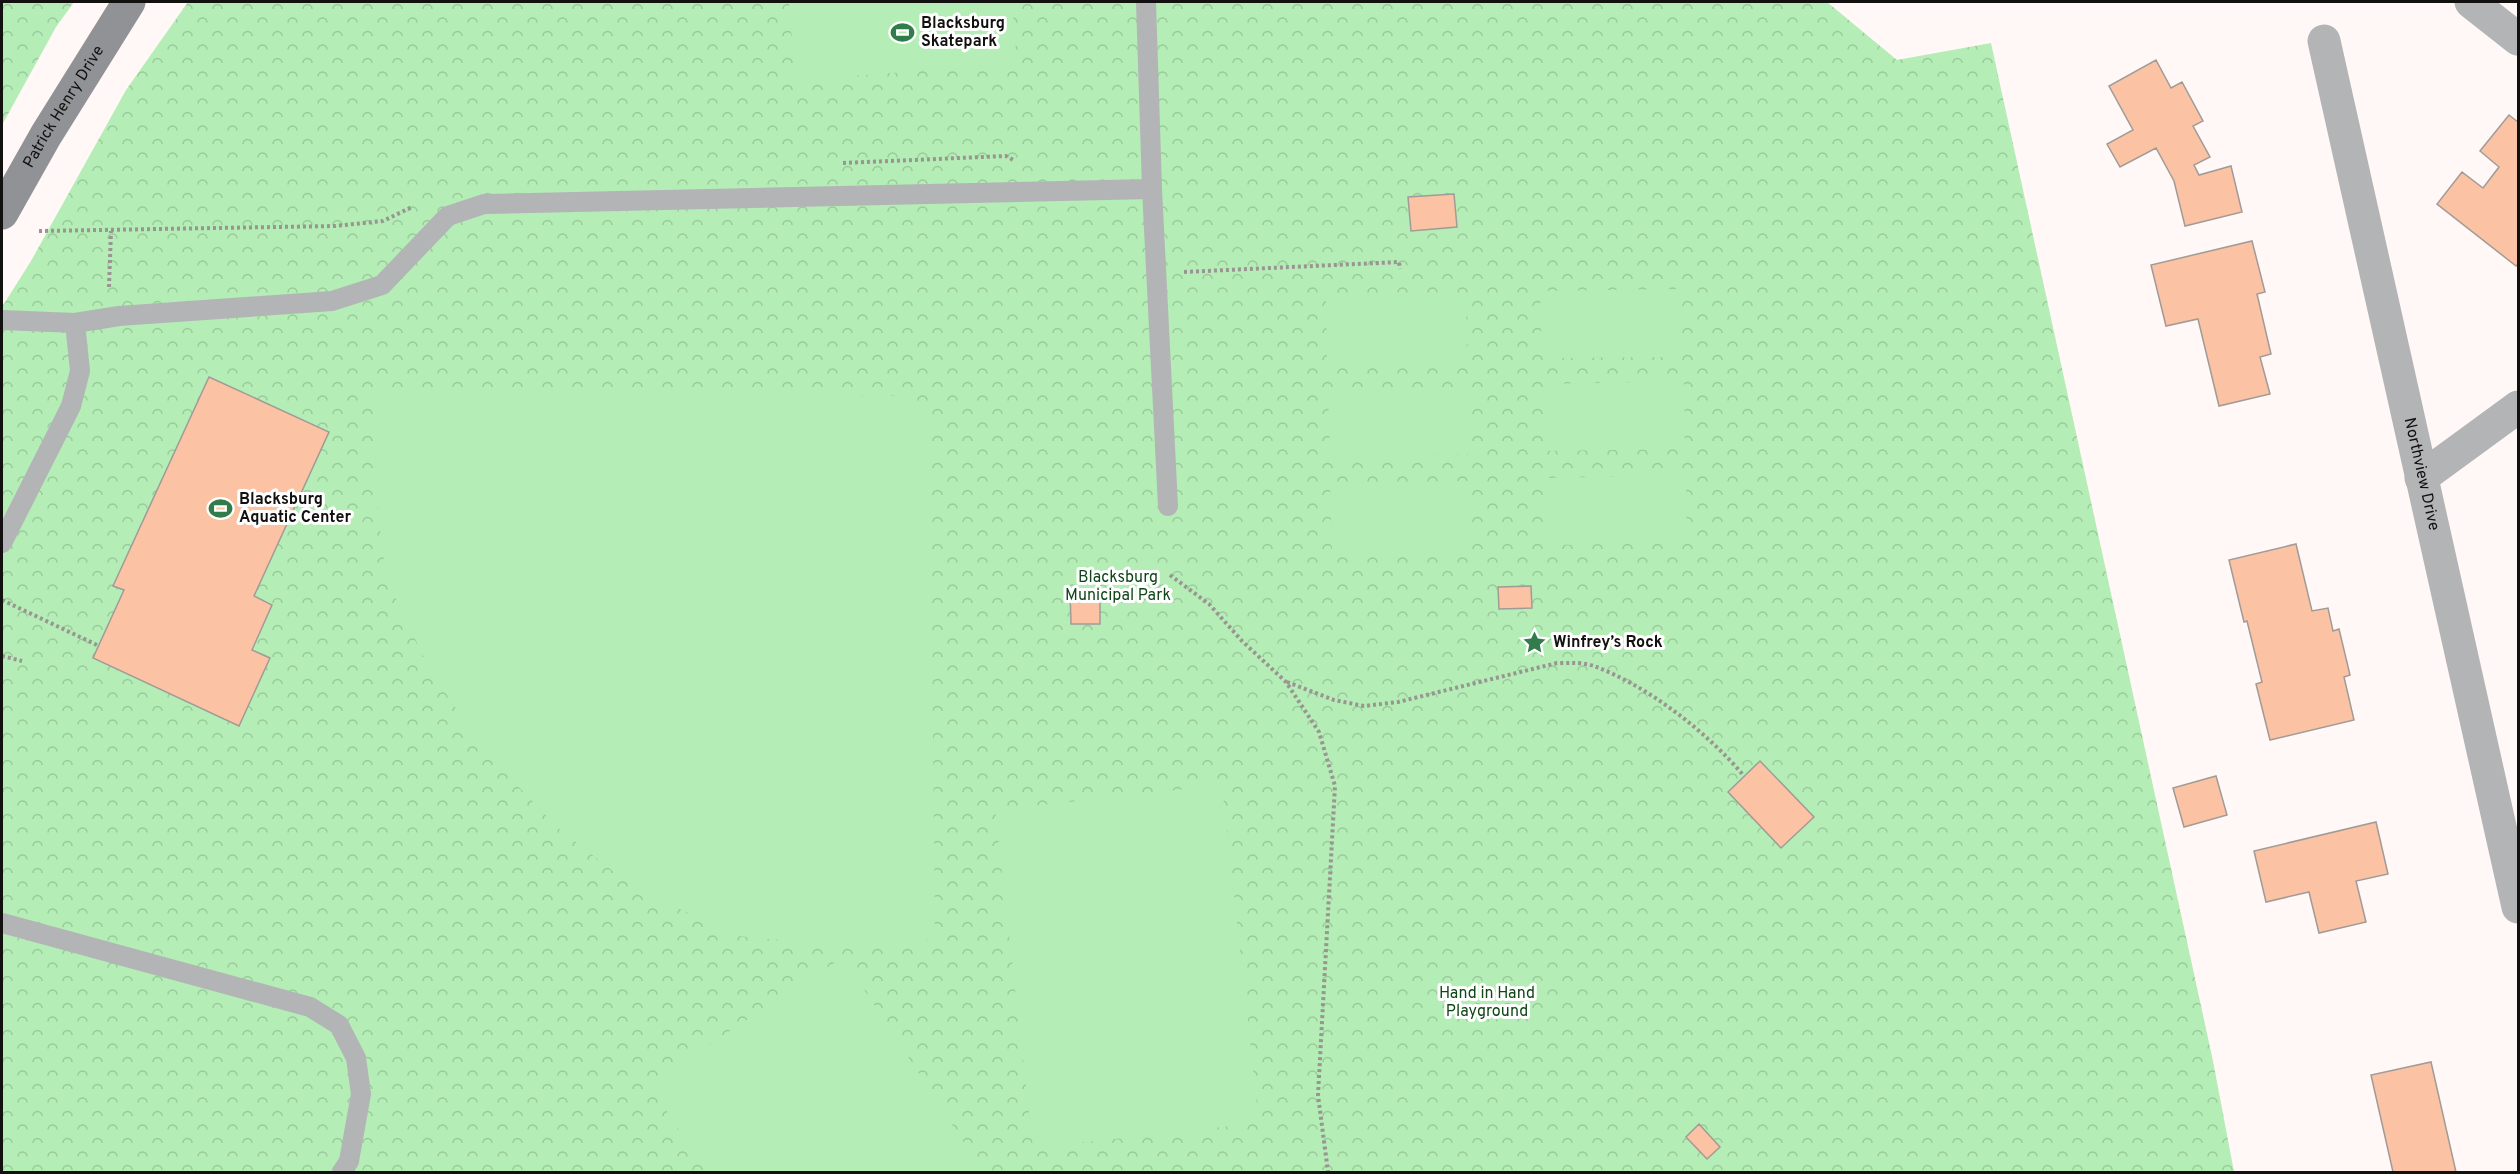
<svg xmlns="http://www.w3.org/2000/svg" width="2520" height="1174" font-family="Overpass,sans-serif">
  <defs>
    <pattern id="park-crowns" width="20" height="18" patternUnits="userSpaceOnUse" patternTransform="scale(1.5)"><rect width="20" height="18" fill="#b4edb5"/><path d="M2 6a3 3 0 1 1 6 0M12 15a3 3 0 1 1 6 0" fill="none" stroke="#9aca9b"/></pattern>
  </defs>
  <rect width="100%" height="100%" fill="#fff8f6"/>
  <path fill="url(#park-crowns)" d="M2 2H74L56 27 2 125Z
    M188 2H1827L1897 60 1991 43 2213 1061 2234 1172H2V307L31 261 126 90Z"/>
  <path fill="#b4edb5" d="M789 2H1012L1017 64 795 80Z
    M1681 289 1682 357 1542 358 1540 291Z
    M1466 295 1467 362 1327 364 1326 296Z
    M1684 381 1685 449 1544 451 1543 384Z
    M377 387 904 396 930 420 935 940 822 944 737 936 633 887 558 828 486 753 429 668 386 578 375 485Z
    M1469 387 1470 454 1330 456 1328 389Z
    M1686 475 1687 543 1546 545 1545 478Z
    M1471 481 1472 549 1332 550 1330 483Z
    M1222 785 1259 1123 1033 1148 995 810Z
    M843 957 983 1172H706L649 1084Z"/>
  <path fill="#fbc3a3" stroke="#a19b98" stroke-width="1.5" d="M2156 60 2171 88 2182 82 2203 121 2193 126 2210 157 2194 165 2199 175 2231 166 2242 212 2185 226 2174 181 2156 148 2120 167 2107 144 2133 130 2109 86Z
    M2509 115 2518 122V264L2516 266 2437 204 2462 172 2483 188 2499 167 2480 151Z
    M1454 194 1457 227 1411 231 1408 197Z
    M2252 241 2265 292 2257 294 2271 354 2260 357 2270 394 2219 406 2198 319 2166 326 2151 265Z
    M209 377 329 432 254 596 272 605 252 650 270 658 239 726 93 658 124 590 113 586Z
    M2296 544 2312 611 2328 608 2333 631 2339 629 2350 675 2344 677 2354 720 2270 740 2256 684 2262 682 2247 621 2244 622 2229 560Z
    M1531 586 1532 608 1499 609 1498 587Z
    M1070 590H1100V624H1071Z
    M1760 761 1814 817 1781 848 1728 792Z
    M2216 776 2227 815 2184 827 2173 788Z
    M2376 822 2388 874 2356 881 2366 922 2319 933 2309 892 2266 902 2254 851Z
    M2431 1062 2456 1172H2393L2371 1075Z
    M1699 1124 1720 1147 1707 1159 1686 1137Z"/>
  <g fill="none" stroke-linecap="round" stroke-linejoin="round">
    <path stroke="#999593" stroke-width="4" stroke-dasharray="3 3" stroke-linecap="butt" d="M843 163 1006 156 1015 161
      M39 231 335 226 383 221 412 207
      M1184 272 1399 262 1400 269
      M109 287 111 231
      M1170 575 1209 604 1242 641 1286 682 1319 732 1335 786 1318 1095 1328 1172
      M2 600 99 646
      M2 656 22 661
      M1287 682 1334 700 1364 706 1398 702 1557 663C1570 663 1582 662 1594 666 1648 686 1707 732 1744 776"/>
    <path stroke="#b3b4b6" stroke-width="20" d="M1146 2 1152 189 1168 506
      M2 320 75 323 119 316 332 301 382 285 448 216 484 204 1152 189
      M2 543 71 406 80 371 75 323
      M2 923 310 1007 339 1025 356 1058 361 1094 349 1161 342 1172"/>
    <g stroke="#b3b4b6" stroke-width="33">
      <path d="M2471 2 2518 39"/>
      <path id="s1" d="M2324 41 2518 907"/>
      <path d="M2421 478 2518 407"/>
    </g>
    <path stroke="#909295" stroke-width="33" id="s2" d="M2 213 46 135 129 2"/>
  </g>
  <defs>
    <symbol id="stadium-bare" viewBox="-9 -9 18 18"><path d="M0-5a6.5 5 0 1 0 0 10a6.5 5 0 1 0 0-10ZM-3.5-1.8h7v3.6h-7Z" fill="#317c4a" stroke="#fff" stroke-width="2.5" paint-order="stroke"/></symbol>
    <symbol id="sight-bare" viewBox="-9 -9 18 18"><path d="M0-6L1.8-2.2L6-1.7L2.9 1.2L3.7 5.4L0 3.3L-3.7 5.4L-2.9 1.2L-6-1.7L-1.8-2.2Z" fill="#317c4a" stroke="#fff" stroke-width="2.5" paint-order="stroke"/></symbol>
  </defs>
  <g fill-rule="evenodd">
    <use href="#stadium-bare" x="886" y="16" width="33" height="33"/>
    <use href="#stadium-bare" x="204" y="492" width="33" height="33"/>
    <use href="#sight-bare" x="1518" y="626" width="33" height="33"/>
  </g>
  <g text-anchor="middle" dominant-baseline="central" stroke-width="6" stroke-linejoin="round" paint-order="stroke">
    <g font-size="16" font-weight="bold" fill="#131110" stroke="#fff" text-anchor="start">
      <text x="921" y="24">Blacksburg<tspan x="921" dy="18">Skatepark</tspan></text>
      <text x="239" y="500">Blacksburg<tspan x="239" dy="18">Aquatic Center</tspan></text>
      <text x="1553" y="643">Winfrey’s Rock</text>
    </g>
    <g font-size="16" fill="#131110" stroke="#fff">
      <text stroke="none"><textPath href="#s2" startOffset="123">Patrick Henry Drive</textPath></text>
      <text stroke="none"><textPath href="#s1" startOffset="444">Northview Drive</textPath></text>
    </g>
    <g font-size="16" fill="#0e4616" stroke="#fff">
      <text x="1118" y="578">Blacksburg<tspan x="1118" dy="18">Municipal Park</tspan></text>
      <text x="1487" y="994">Hand in Hand<tspan x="1487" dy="18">Playground</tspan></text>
    </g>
  </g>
  <rect width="2520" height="1174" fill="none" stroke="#131110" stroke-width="6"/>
</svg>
